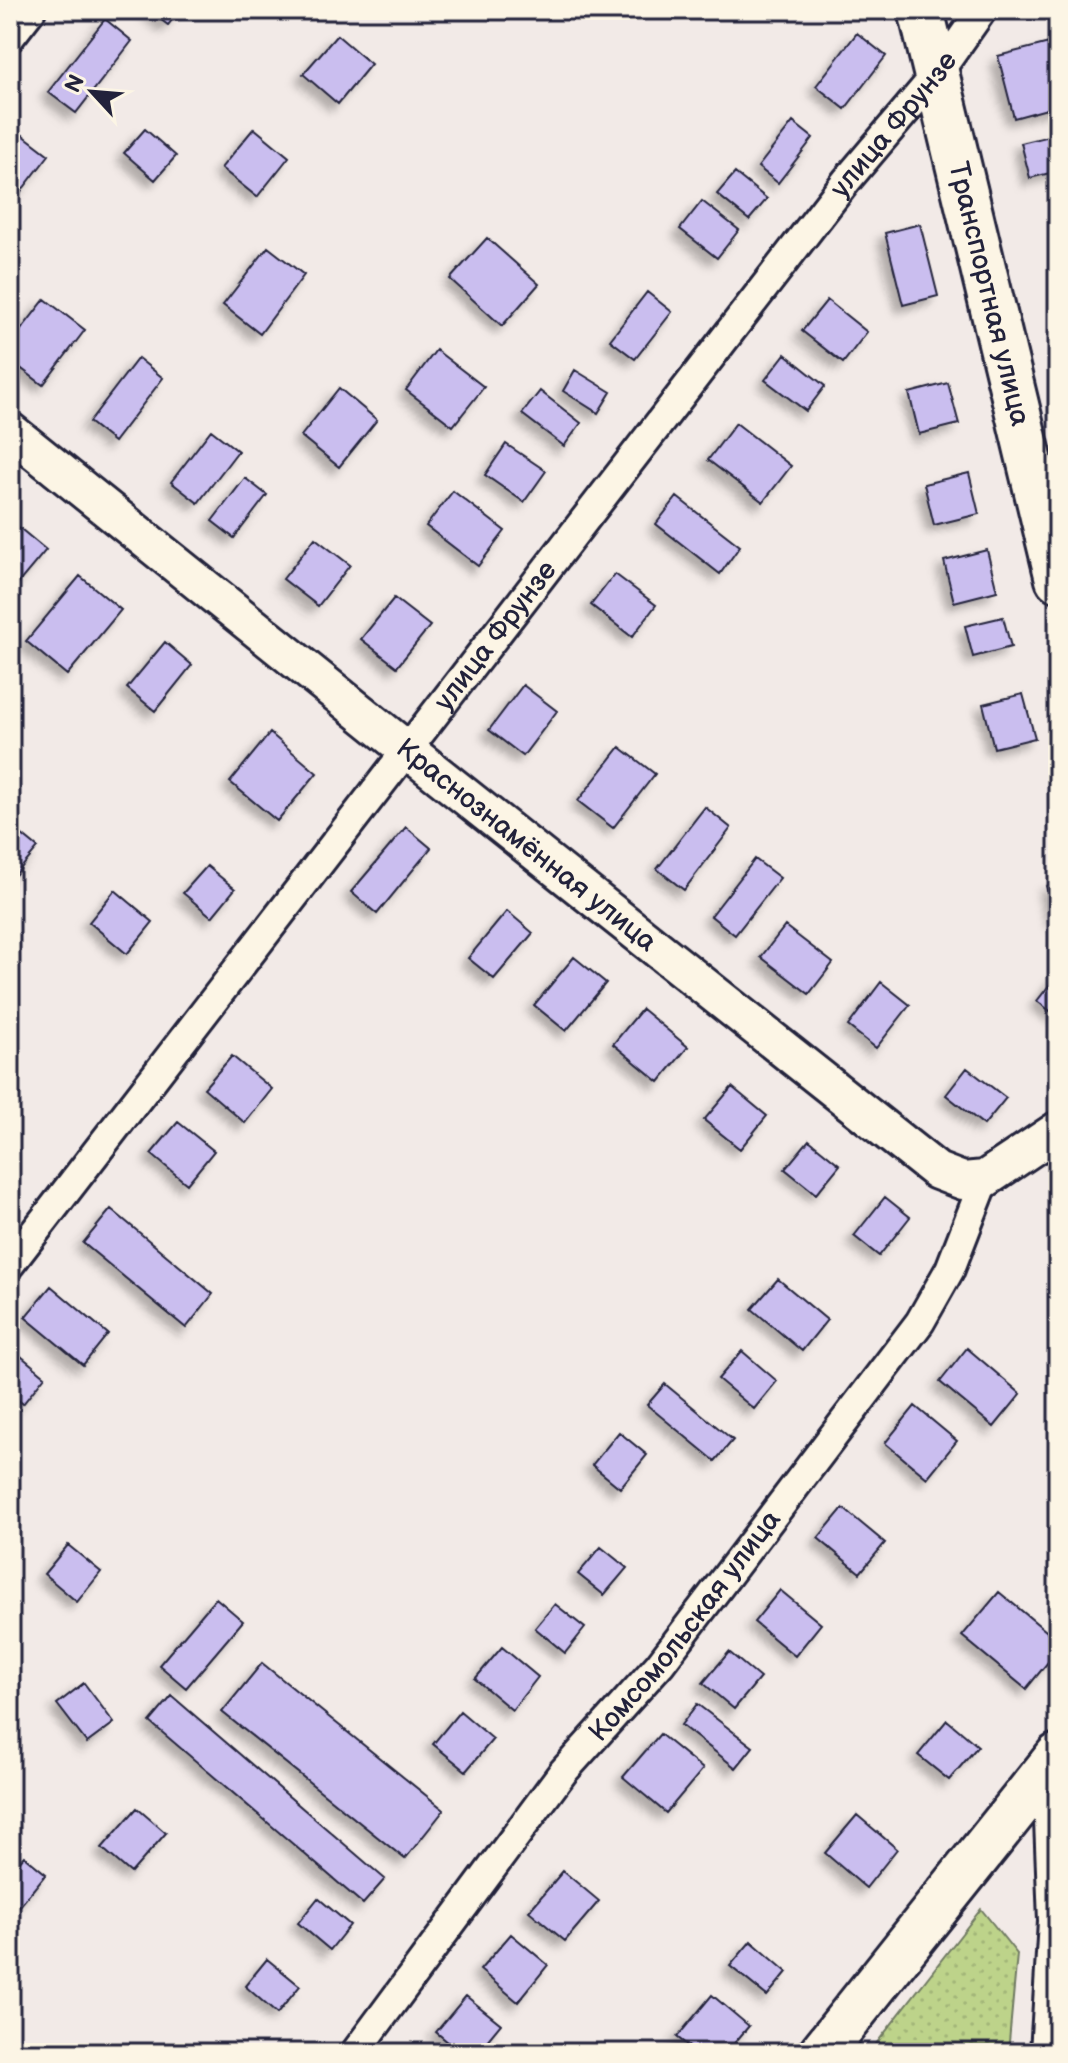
<svg xmlns="http://www.w3.org/2000/svg" width="1068" height="2063" font-family="'Balsamiq Sans',sans-serif">
  <defs>
    <pattern id="park-dots" width="8" height="8" patternUnits="userSpaceOnUse" patternTransform="scale(2)"><rect width="8" height="8" fill="#bdd38a"/><path d="M2 2h.1M6 6h.1" fill="none" stroke="#a2b578" stroke-width="1.8" stroke-linecap="round"/></pattern>
    <filter id="shadow"><feDropShadow dx="-7" dy="7" stdDeviation="4" flood-color="#0004"/></filter>
  </defs>
  <rect width="100%" height="100%" fill="#f2eae7"/>
  <filter id="ink" filterUnits="userSpaceOnUse"><feTurbulence type="fractalNoise" baseFrequency=".0125" numOctaves="2"/><feDisplacementMap in="SourceGraphic" scale="16" xChannelSelector="R" yChannelSelector="G"/><feConvolveMatrix kernelMatrix="1 2 1 2 8 2 1 2 1" color-interpolation-filters="sRGB"/></filter>
  <g filter="url(#ink)">
    <path fill="url(#park-dots)" stroke="#707a62" stroke-width="2" d="M981 1909 1017 1954 1008 2053H869Z"/>
    <path fill="#cabeef" stroke="#22223b" stroke-width="2" filter="url(#shadow)" d="M148 10H180L168 25Z
      M105 19 132 41 76 113 48 92Z
      M857 33 886 56 845 109 816 86Z
      M337 35 371 64 338 104 303 74Z
      M1053 42 1058 62V106L1014 118 998 56Z
      M793 122 813 138 778 183 758 167Z
      M254 128 289 157 257 197 221 168Z
      M145 129 176 156 155 180 124 153Z
      M19 132 49 155 19 194 10 186V144Z
      M1058 134V171L1030 178 1021 143Z
      M735 173 767 199 749 220 717 194Z
      M702 201 739 230 717 258 680 229Z
      M920 224 938 296 903 305 885 233Z
      M487 238 539 284 502 326 450 279Z
      M268 247 304 275 260 334 223 305Z
      M647 292 672 312 635 359 610 340Z
      M45 299 85 330 43 385 10 360V344Z
      M827 300 867 332 843 363 802 331Z
      M436 350 484 387 453 426 406 390Z
      M785 354 825 386 806 411 765 380Z
      M138 358 163 378 114 442 89 422Z
      M575 370 611 392 598 413 563 391Z
      M948 383 959 424 919 434 909 393Z
      M339 388 377 420 339 467 301 436Z
      M540 391 581 423 564 446 522 414Z
      M736 423 791 466 763 502 708 460Z
      M211 430 238 451 198 503 171 482Z
      M506 444 546 471 524 502 485 475Z
      M969 473 979 514 934 525 924 484Z
      M245 478 267 495 234 538 212 521Z
      M453 491 505 531 478 566 426 526Z
      M677 497 740 546 720 574 656 524Z
      M10 520 46 550 10 593Z
      M315 538 350 565 318 606 283 579Z
      M987 550 997 591 954 602 944 561Z
      M615 574 656 605 632 637 591 605Z
      M80 576 121 610 67 675 26 641Z
      M394 598 430 626 397 667 361 639Z
      M1003 617 1011 647 973 657 965 626Z
      M165 642 192 665 155 711 127 688Z
      M523 685 557 711 523 756 489 730Z
      M1023 694 1035 738 994 748 983 704Z
      M270 733 317 773 277 821 230 782Z
      M620 747 655 774 613 828 578 801Z
      M705 807 731 828 684 890 657 869Z
      M10 825 38 848 10 881Z
      M406 827 431 848 377 914 351 892Z
      M755 859 780 878 735 935 711 916Z
      M207 866 235 889 212 917 183 893Z
      M1058 883V920L1055 921 1046 886Z
      M115 890 153 922 127 954 89 922Z
      M507 911 533 933 494 979 468 958Z
      M785 926 833 963 809 994 761 957Z
      M574 957 606 983 566 1031 534 1005Z
      M1058 974V1017L1037 1001Z
      M881 982 910 1005 876 1048 848 1026Z
      M642 1009 688 1047 659 1082 613 1044Z
      M232 1056 272 1089 245 1123 204 1088Z
      M967 1068 1006 1098 984 1125 946 1095Z
      M732 1087 767 1116 740 1149 704 1120Z
      M178 1122 214 1151 187 1184 151 1154Z
      M809 1140 840 1165 816 1194 785 1169Z
      M885 1197 910 1217 879 1256 854 1236Z
      M111 1209 213 1294 186 1328 83 1243Z
      M778 1279 827 1320 802 1351 752 1309Z
      M51 1286 108 1334 83 1365 25 1317Z
      M10 1347 45 1376 23 1404 10 1393Z
      M967 1348 1021 1394 994 1427 940 1382Z
      M742 1351 777 1381 754 1409 718 1379Z
      M665 1384 733 1440 715 1461 647 1405Z
      M915 1406 957 1441 927 1478 885 1443Z
      M619 1432 647 1455 620 1488 592 1465Z
      M843 1508 885 1543 860 1573 818 1538Z
      M68 1545 101 1572 77 1602 44 1574Z
      M601 1547 627 1568 604 1595 578 1574Z
      M780 1590 821 1624 795 1656 754 1622Z
      M999 1592 1058 1641V1650L1026 1689 962 1636Z
      M216 1598 243 1621 186 1688 159 1665Z
      M555 1604 585 1628 565 1653 535 1628Z
      M502 1647 538 1677 512 1710 475 1679Z
      M729 1652 760 1678 734 1709 703 1683Z
      M262 1663 444 1810 405 1859 222 1712Z
      M84 1683 114 1723 87 1743 57 1704Z
      M172 1696 385 1879 363 1904 150 1722Z
      M697 1704 753 1747 736 1768 681 1725Z
      M460 1711 493 1739 466 1771 433 1744Z
      M947 1720 978 1746 949 1780 918 1755Z
      M660 1734 703 1769 666 1813 623 1777Z
      M137 1808 166 1833 131 1873 102 1848Z
      M857 1815 897 1849 866 1888 825 1853Z
      M24 1856 46 1874 15 1912 10 1908V1872Z
      M563 1871 599 1901 565 1941 529 1911Z
      M318 1898 350 1925 330 1950 298 1923Z
      M511 1934 548 1965 518 2002 480 1970Z
      M751 1941 787 1972 767 1996 730 1966Z
      M267 1959 300 1986 277 2014 245 1986Z
      M712 1995 749 2026 726 2053H697L677 2037Z
      M466 1996 501 2024 477 2053H461L436 2032Z"/>
    <g fill="none" stroke-linecap="round" stroke-linejoin="round">
      <defs>
        <g id="minor">
          <path d="M10 37 31 10"/>
          <path id="s1" d="M10 1264 847 180 937 74 982 10"/>
          <path id="s2" d="M355 2053 563 1772 660 1664 920 1322 950 1269 985 1179"/>
          <path d="M1045 2053 1053 1921 1047 1770"/>
        </g>
        <g id="tertiary">
          <path id="s3" d="M10 431 407 750 937 1171 963 1181 985 1179 1058 1130"/>
        </g>
        <g id="primary">
          <path id="s4" d="M921 10 1058 579"/>
          <path d="M821 2053 1058 1756"/>
        </g>
      </defs>
      <use href="#minor" stroke="#22223b" stroke-width="34"/>
      <use href="#tertiary" stroke="#22223b" stroke-width="42"/>
      <use href="#primary" stroke="#22223b" stroke-width="50"/>
      <use href="#minor" stroke="#fcf5e5" stroke-width="28"/>
      <use href="#tertiary" stroke="#fcf5e5" stroke-width="36"/>
      <use href="#primary" stroke="#fcf5e5" stroke-width="44"/>
    </g>
  </g>
  <g text-anchor="middle" dominant-baseline="central" stroke-width="6" stroke-linejoin="round" paint-order="stroke">
    <g font-size="28" fill="#22223b" stroke="#fcf5e5">
      <text stroke="none"><textPath href="#s1" startOffset="1442">улица Фрунзе</textPath></text>
      <text stroke="none"><textPath href="#s4" startOffset="292">Транспортная улица</textPath></text>
      <text stroke="none"><textPath href="#s1" startOffset="794">улица Фрунзе</textPath></text>
      <text stroke="none"><textPath href="#s3" startOffset="662">Краснознамённая улица</textPath></text>
      <text stroke="none"><textPath href="#s2" startOffset="540">Комсомольская улица</textPath></text>
    </g>
  </g>
  <rect width="1068" height="2063" fill="none" stroke="#fcf5e5" stroke-width="40"/>
  <rect x="20" y="20" width="1028" height="2023" fill="none" stroke="#22223b" stroke-width="3" filter="url(#ink)"/>
  <g transform="translate(92 92) rotate(296)" stroke="#fcf5e5" stroke-width="6" paint-order="stroke">
  <path d="M0-6L14 30L0 20L-14 30Z" fill="#22223b"/>
  <text y="-12" font-size="22" font-weight="bold" text-anchor="middle" fill="#22223b">N</text>
  </g>
</svg>
